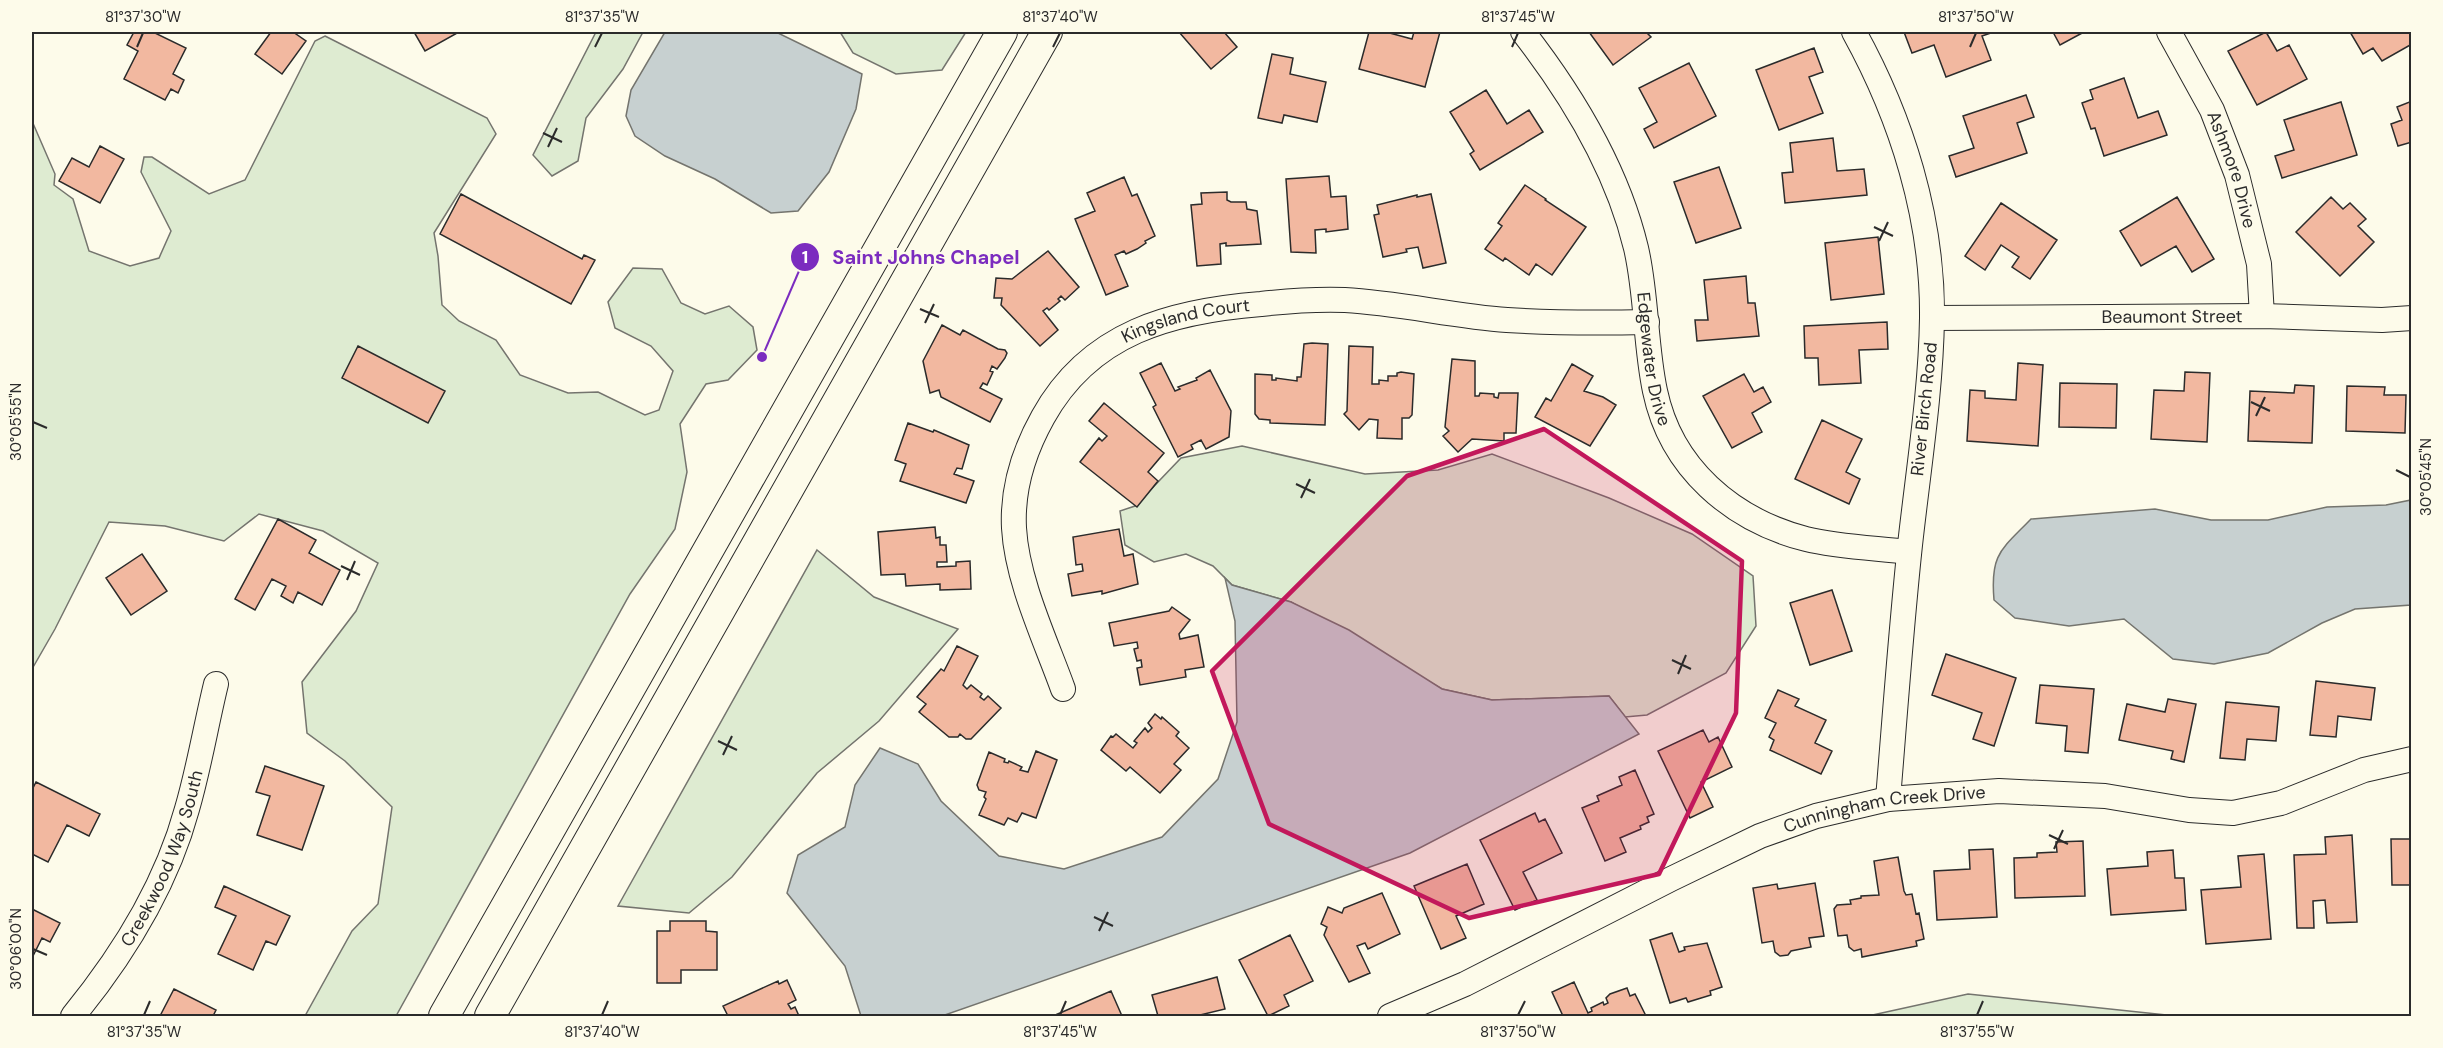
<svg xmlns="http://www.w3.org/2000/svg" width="2443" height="1048" font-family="'DM Sans',sans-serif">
  <rect width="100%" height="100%" fill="#fdfbea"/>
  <path fill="#deebd1" stroke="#74746e" stroke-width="1.5" d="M596 32H643L623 69 586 118 578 161 552 176 533 155Z
    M840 32H966L942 70 896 74 853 53Z
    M325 36 487 118 496 134 434 233 438 256 442 305 459 321 496 340 520 375 568 393 598 392 645 415 659 410 673 371 651 346 615 328 608 302 633 268 662 269 681 303 705 314 729 306 753 327 757 350 728 380 706 384 680 424 687 472 675 529 630 594 396 1016H305L352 931 378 904 392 807 345 761 307 733 302 682 356 611 378 563 323 531 259 514 224 541 165 526 109 522 55 629 32 669V121L55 174 54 185 73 199 89 251 130 266 159 258 171 231 141 172 144 157H152L209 194 245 180 315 41Z
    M1242 446 1365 474 1438 470 1492 454 1609 498 1692 534 1753 576 1756 626 1726 673 1647 715 1625 717 1609 696 1492 700 1442 689 1291 602 1232 585 1213 566 1186 554 1154 562 1125 545 1120 511 1135 506 1181 458Z
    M817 550 874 597 958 629 879 721 817 773 732 877 689 913 618 906Z
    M1968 994 2176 1016H1868Z"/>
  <path fill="#c7d0d0" stroke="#74746e" stroke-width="1.5" d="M665 32H776L862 74 856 109 829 172 798 211 771 213 715 179 665 156 635 136 626 116 631 90Z
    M2411 500V605L2355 609 2322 623 2268 653 2214 664 2173 659 2124 619 2069 626 2015 618 1994 600C1990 554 2001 550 2031 519L2155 509 2211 520H2268L2327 507 2386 505Z
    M1225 578 1232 585 1291 602 1349 630 1442 689 1492 700 1609 696 1639 734 1410 853 942 1016H861L845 966 787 893 798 855 845 827 855 785 880 748 918 764 941 801 999 856 1064 869 1162 837 1218 779 1237 722 1235 621Z"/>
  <path fill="#f2b8a0" stroke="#2b2b2b" stroke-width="1.5" d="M134 32H153L186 48 173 74 184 80 178 93 171 89 165 100 124 79 138 51 127 45Z
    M271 32H293L306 41 282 74 255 54Z
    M414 32H459L425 51Z
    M1179 32H1224L1237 47 1211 69Z
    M1369 32H1386L1412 39 1414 32H1440L1425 87 1359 69Z
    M1589 32H1646L1651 37 1613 65Z
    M1904 32H1990L1991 33 1982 36 1991 60 1946 77 1934 45 1912 53Z
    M2053 32H2084L2060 45Z
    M2266 32 2277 51 2289 45 2307 79 2257 105 2228 51Z
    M2350 32H2412V44L2382 61 2373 48 2363 54Z
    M1814 48 1823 72 1809 77 1823 113 1779 130 1756 70Z
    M1272 54 1293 58 1290 74 1326 82 1317 122 1284 115 1282 123 1258 118Z
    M1689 63 1716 116 1654 148 1644 129 1657 122 1639 88Z
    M2124 78 2138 118 2158 111 2167 135 2104 156 2095 128 2091 129 2082 103 2093 99 2090 90Z
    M1486 90 1507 124 1529 110 1543 132 1480 170 1470 154 1474 151 1450 112Z
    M2026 95 2034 117 2017 123 2027 153 1956 177 1949 156 1974 148 1963 116Z
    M2412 101V142L2398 146 2391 124 2402 120 2397 107Z
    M2341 102 2357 155 2282 178 2275 156 2294 150 2284 120Z
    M1833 138 1837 171 1864 169 1867 195 1785 203 1782 173 1793 172 1790 143Z
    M100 146 124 159 100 203 59 181 72 158 89 167Z
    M1719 167 1741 228 1696 243 1674 182Z
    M1329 176 1331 197 1346 196 1348 229 1326 232V229L1315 230 1316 253 1291 252 1286 179Z
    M1124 177 1132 196 1137 194 1155 236 1145 241 1146 243 1137 249 1126 254 1124 251 1115 255 1128 286 1106 295 1075 219 1095 211 1087 193Z
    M1525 185 1546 199 1545 200 1586 227 1552 275 1536 264 1529 275 1505 258 1503 261 1485 249 1502 226 1498 223Z
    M1227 192V200L1231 202H1246L1247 209 1257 211 1261 244 1226 246V243L1220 244 1221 264 1197 266 1191 205 1202 204 1201 193Z
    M461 194 582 259 584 255 595 260 571 304 440 234Z
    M1431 194 1446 263 1423 268 1418 247 1406 249 1407 252 1383 257 1374 215 1379 214 1377 205 1417 195V197Z
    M2177 197 2214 259 2192 272 2176 246 2141 266 2120 231Z
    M2331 197 2343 209 2350 203 2366 219 2358 226 2374 242 2340 276 2296 232Z
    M2001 203 2057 240 2030 279 2012 267 2019 257 2001 245 1985 270 1965 256Z
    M1878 237 1884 294 1831 300 1825 243Z
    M1048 251 1079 287 1065 300 1061 296 1058 299 1060 301 1049 310 1047 308 1043 311 1058 330 1040 346 1001 305 1002 298H994L996 278 1012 279Z
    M1746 276 1748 303H1755L1759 336 1697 341 1695 320H1708L1704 280Z
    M1887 322 1888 349 1859 350 1861 383 1819 385 1818 358H1805L1804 326Z
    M942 325 960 335 963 330 998 349 1005 350 1007 353 1005 358 997 369 992 366 990 371 993 372 987 385 983 383 980 388 1002 399 990 422 941 397 939 390 930 393 923 361Z
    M1312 343 1328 344 1325 425 1270 423V420L1259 419 1255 414V374L1272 375V380H1276V378L1297 381V377H1301L1304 344Z
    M358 346 445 391 428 423 342 378Z
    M1349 346 1373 347 1372 384H1379V380L1388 381V376H1397V373L1401 372 1414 374 1412 415 1409 418H1402V439L1377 438 1378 420 1369 419 1359 430 1344 414 1347 411Z
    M1452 359 1475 361V396H1479L1480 393 1494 394V397L1498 398 1499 393H1518L1516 433H1504V441L1472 439 1458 452 1443 436 1449 431 1445 427Z
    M1161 363 1175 391 1180 389 1178 387 1197 380 1196 378 1210 370 1231 411 1229 437 1206 449 1201 440 1191 445 1193 449 1178 457 1153 407 1156 405 1140 373Z
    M2018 363 2043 365 2038 446 1967 441 1970 390 1985 391V398L2016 400Z
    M1572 364 1593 376 1584 391 1603 397 1616 405 1590 446 1535 417 1546 398 1551 401Z
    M2185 372 2210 373 2207 442 2151 439 2154 390 2184 391Z
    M1744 374 1754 392 1763 387 1771 402 1752 413 1762 432 1732 448 1703 396Z
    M2060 383 2117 384 2116 428 2059 427Z
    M2295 385 2314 386 2312 443 2248 441 2250 391 2294 393Z
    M2347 386 2385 387 2384 395H2406L2405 433 2346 431Z
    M1104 403 1164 453 1148 472 1158 481 1137 507 1080 462 1099 438 1102 441 1107 436 1089 421Z
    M1822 420 1862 439 1846 472 1860 479 1849 504 1795 479Z
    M908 423 933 432 934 430 969 445 962 469 957 468 954 474 974 481 966 503 900 481 906 464 895 460Z
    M278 519 316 540 309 553 340 570 322 605 298 592 293 603 281 596 286 586 272 579 255 610 235 599Z
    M935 527 936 538 940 537V545H946L947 562H937V567L956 566V562L970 561 971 589 940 590V584L906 586 905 574 881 575 878 532Z
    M1119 529 1124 556 1133 554 1138 584 1102 594V591L1072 596 1068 574 1083 571 1082 564 1076 565 1073 537Z
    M142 554 167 591 131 615 106 578Z
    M1832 590 1852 651 1810 665 1790 603Z
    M1172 607 1190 620 1179 634 1180 639 1198 635 1204 667 1185 670 1186 677 1140 685 1137 668 1142 667 1141 660 1137 661 1134 649 1138 648 1137 642 1114 646 1109 623 1169 611Z
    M957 646 978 656 963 685 967 689 971 685 982 694 980 697 984 700 988 696 1001 708 971 739H966L960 734 958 737H949L919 712 926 704 917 697 941 669 944 671Z
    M1946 654 2016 678 1994 746 1973 739 1982 713 1932 695Z
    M2316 681 2375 688 2371 720 2338 716 2336 737 2310 735Z
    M2040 685 2094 689 2088 753 2065 751 2067 726 2036 723Z
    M1778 690 1799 699 1795 706 1826 720 1815 743 1832 751 1821 774 1770 750 1774 740 1769 737 1776 723 1765 718Z
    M2168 699 2196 704 2184 762 2171 759 2173 751 2119 740 2127 704 2165 712Z
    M2226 702 2279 707 2276 741 2247 739 2245 760 2220 758Z
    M1155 714 1161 719 1162 717 1179 732 1176 736 1189 748 1174 764 1181 770 1160 793 1130 767 1126 771 1101 750 1111 736 1113 737 1116 734 1133 748 1137 743 1134 741 1145 728 1148 732 1152 728 1148 723Z
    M1703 730 1709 742 1718 737 1732 767 1701 782 1713 807 1690 818 1658 751Z
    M1036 751 1057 760 1036 818 1022 813 1017 822 1008 818 1004 825 979 815 986 799 984 797 986 792 979 790 977 785 989 752 1005 759 1004 762 1008 763 1009 761 1022 767 1020 770 1028 772Z
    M265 766 324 786 302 850 257 835 270 796 256 792Z
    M1635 770 1654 814 1647 817 1649 822 1640 826 1641 829 1620 838 1626 852 1605 861 1582 808 1599 801 1597 796 1622 785 1619 777Z
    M36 782 100 814 89 836 67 825 48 862 32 854V790Z
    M1535 813 1539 822 1545 819 1562 853 1523 872 1537 900 1515 910 1480 840Z
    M2352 835 2357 922 2327 923 2325 900 2313 901 2314 928H2297L2294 855 2326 854 2325 837Z
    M2391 839H2412V885H2392Z
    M2083 841 2085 896 2015 898 2014 858 2037 857V853L2057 852 2056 842Z
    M1993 849 1997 917 1937 920 1934 871 1970 869 1969 850Z
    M2173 850 2175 878H2184L2186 910 2111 915 2107 869 2148 866 2147 852Z
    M2264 854 2271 939 2206 944 2201 890 2241 887 2238 856Z
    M1898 857 1904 891 1906 895 1912 894 1916 914 1919 913 1924 939 1916 941 1917 946 1862 957 1861 949 1854 951 1849 947 1847 935 1838 936 1834 909 1837 905 1851 904 1850 900 1861 898V896L1879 895 1874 861Z
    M1467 864 1484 904 1456 916 1466 938 1441 949 1414 886Z
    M1815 883 1824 936 1809 938 1811 947 1791 951 1788 955 1780 956 1775 952 1773 941 1762 943 1753 888 1777 884 1778 889Z
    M224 886 290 916 276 945 266 941 253 970 218 954 236 916 215 907Z
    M1382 893 1400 934 1368 949 1365 943 1357 946 1370 973 1349 982 1324 935 1327 927 1321 924 1328 907 1342 913 1344 908Z
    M32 909 60 923 50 942 42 938 32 958Z
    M670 921H706V931L717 932V970H681V983H657V931H670Z
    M1672 933 1679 952 1685 950 1684 947 1707 943 1722 987 1710 991 1711 995 1688 1002 1686 998 1670 1003 1650 940Z
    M1290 935 1313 981 1284 995 1289 1006 1268 1016 1239 960Z
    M1217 977 1225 1009 1196 1016H1158L1152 995Z
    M787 980 796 1000 788 1004 791 1009 795 1007 799 1016H728L723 1006 778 981 779 984Z
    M1574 982 1588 1013 1592 1011 1591 1008 1603 1002 1604 1005 1608 1003 1606 998 1610 994 1627 988 1630 996 1635 994 1646 1016H1563L1552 992Z
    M174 989 216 1010 213 1016H160Z
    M1111 991 1122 1016H1053Z"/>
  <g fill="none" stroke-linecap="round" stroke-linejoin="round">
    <defs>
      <g id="minor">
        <path id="s1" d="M1523 32C1572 95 1617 169 1636 248 1647 295 1645 344 1655 391 1671 468 1732 520 1806 539 1838 547 1875 548 1909 552"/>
        <path d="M1854 32C1902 119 1933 218 1932 318 1931 391 1918 472 1910 545 1901 629 1895 714 1888 799"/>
        <path id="s2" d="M2169 32 2212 110 2237 175 2259 264 2262 316"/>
        <path id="s3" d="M1932 318 2262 316 2382 320 2412 318"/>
        <path id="s4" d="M1063 689C1045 639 1017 581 1014 528 1012 489 1024 451 1043 417 1090 332 1172 311 1261 304 1288 301 1317 299 1345 300 1399 303 1453 316 1507 320 1554 323 1600 323 1647 322"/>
        <path id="s5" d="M73 1016C123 955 166 886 187 809 199 768 206 725 216 684"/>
        <path id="s6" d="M1390 1016 1465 984 1671 879 1760 836 1816 816 1888 799 1999 791 2105 796 2189 810 2233 813 2281 803 2364 770 2412 759"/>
      </g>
      <path id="major" d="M444 1016 1002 32
        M490 1016 1047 32"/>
    </defs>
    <use href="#minor" stroke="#2b2b2b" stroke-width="26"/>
    <use href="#major" stroke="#2b2b2b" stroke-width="32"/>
    <use href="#minor" stroke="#fdfbea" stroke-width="24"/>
    <use href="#major" stroke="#fdfbea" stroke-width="30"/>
  </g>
  <path fill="#c2185b" fill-opacity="0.2" stroke="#c2185b" stroke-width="4.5" stroke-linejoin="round" d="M1544 429 1742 561 1736 713 1659 874 1469 918 1269 824 1212 671 1407 476Z"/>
  <path fill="none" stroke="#2b2b2b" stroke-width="2" d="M137 47 143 33M595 47 602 33M1053 47 1060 33M1512 47 1518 33M1970 47 1976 33M543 133 562 142M548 147 557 128M1874 227 1893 236M1879 241 1888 222M920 309 939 317M925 323 934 304M2251 402 2270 411M2256 416 2265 397M33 422 47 428M2396 470 2410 477M1296 484 1315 493M1301 498 1310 479M341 566 360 575M347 580 355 561M1672 660 1691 669M1678 674 1686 655M718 741 737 750M723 755 732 736M2049 835 2068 844M2054 849 2063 830M1094 917 1113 926M1099 931 1108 912M33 949 47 955M144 1015 150 1001M602 1015 608 1001M1060 1015 1066 1001M1518 1015 1525 1001M1977 1015 1983 1001"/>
  <g text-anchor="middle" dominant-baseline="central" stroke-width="4.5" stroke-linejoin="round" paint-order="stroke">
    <g font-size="18" fill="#2b2b2b" stroke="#fdfbea">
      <text stroke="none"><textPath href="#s2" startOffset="152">Ashmore Drive</textPath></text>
      <text stroke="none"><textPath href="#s3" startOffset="240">Beaumont Street</textPath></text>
      <text stroke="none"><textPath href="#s4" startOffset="465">Kingsland Court</textPath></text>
      <text stroke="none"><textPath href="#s1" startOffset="358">Edgewater Drive</textPath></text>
      <text transform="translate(1924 409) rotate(-84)">River Birch Road</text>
      <text stroke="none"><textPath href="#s6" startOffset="540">Cunningham Creek Drive</textPath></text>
      <text stroke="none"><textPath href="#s5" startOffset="183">Creekwood Way South</textPath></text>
    </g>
  </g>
  <path fill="none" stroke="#7b2cbf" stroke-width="2" d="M762 357L805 257"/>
  <g fill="#7b2cbf" stroke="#fdfbea" stroke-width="2">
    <circle cx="762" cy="357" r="6"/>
    <circle cx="805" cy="257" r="15"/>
  </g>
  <g font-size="18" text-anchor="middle" font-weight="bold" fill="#fff">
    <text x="805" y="263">1</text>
  </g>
  <g font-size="20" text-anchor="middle" font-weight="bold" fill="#7b2cbf" stroke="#fdfbea" stroke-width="4.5" stroke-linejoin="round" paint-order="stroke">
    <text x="926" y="264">Saint Johns Chapel</text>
  </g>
  <rect width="2443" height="1048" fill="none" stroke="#fdfbea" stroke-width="66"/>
  <rect x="33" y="33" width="2377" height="982" fill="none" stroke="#2b2b2b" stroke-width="2"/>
  <g font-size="15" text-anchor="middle" fill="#2b2b2b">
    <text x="143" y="22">81°37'30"W</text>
    <text x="602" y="22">81°37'35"W</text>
    <text x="1060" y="22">81°37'40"W</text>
    <text x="1518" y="22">81°37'45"W</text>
    <text x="1976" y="22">81°37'50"W</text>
    <text transform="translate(16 422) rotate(-90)" y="5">30°05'55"N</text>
    <text transform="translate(2426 477) rotate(-90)" y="5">30°05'45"N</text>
    <text transform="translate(16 949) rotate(-90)" y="5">30°06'00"N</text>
    <text x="144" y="1037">81°37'35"W</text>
    <text x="602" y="1037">81°37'40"W</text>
    <text x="1060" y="1037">81°37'45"W</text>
    <text x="1518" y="1037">81°37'50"W</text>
    <text x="1977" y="1037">81°37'55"W</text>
  </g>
</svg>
